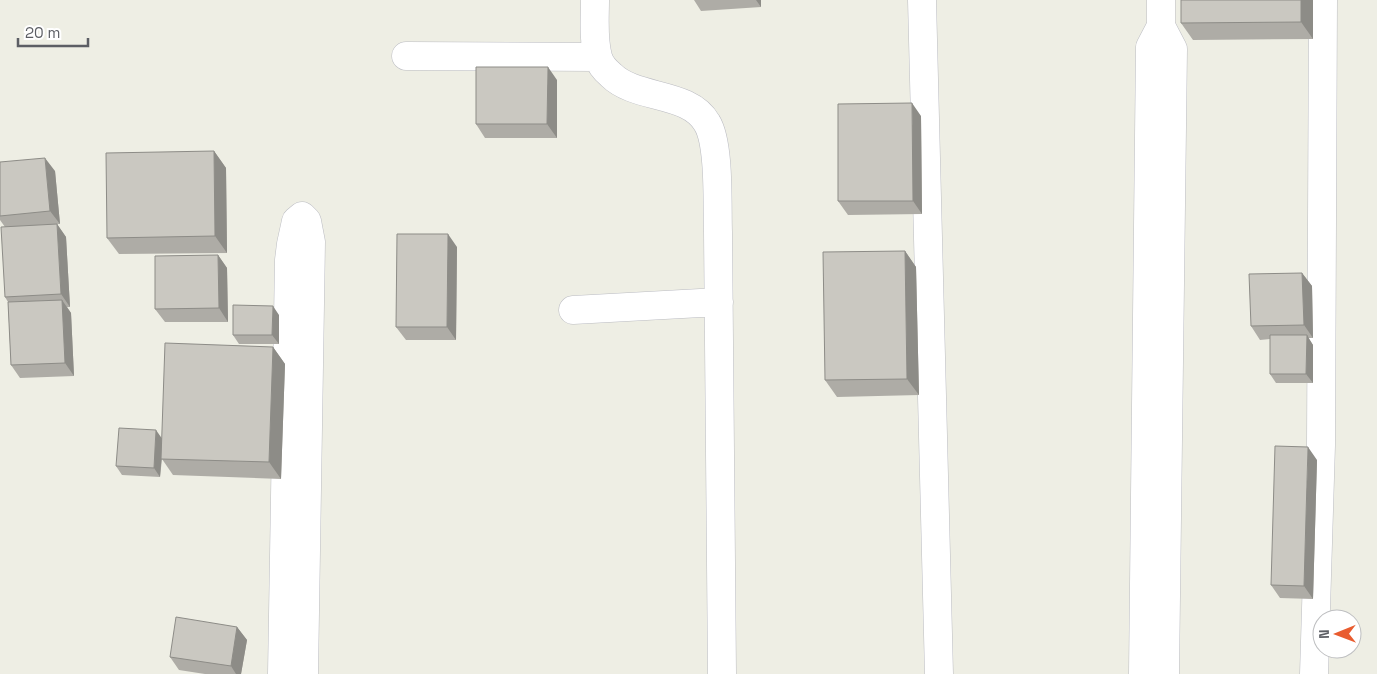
<svg xmlns="http://www.w3.org/2000/svg" width="1377" height="674" font-family="'Space Grotesk',sans-serif">
  <rect width="100%" height="100%" fill="#eeeee4"/>
  <g fill="none" stroke-linecap="round" stroke-linejoin="round">
    <defs>
      <path id="minor" d="M595 0C595 18 593 39 598 57 600 64 605 70 611 75 636 100 689 91 707 123 720 144 717 206 718 232L722 674
        M922 0 939 674
        M1161 0V26
        M406 56 598 57
        M573 310 719 302
        M282 674 289 260 291 244 296 221 302 216 307 221 311 242 304 674
        M1143 674 1150 47 1161 26 1173 49 1165 674
        M1314 674 1321 445 1323 0"/>
    </defs>
    <use href="#minor" stroke="#bbbcc2" stroke-width="29"/>
    <use href="#minor" stroke="#fff" stroke-width="28"/>
  </g>
  <path fill="#aeaca6" d="M694 0H761V7L701 11Z
    M1181 0H1313V39L1193 40 1181 23Z
    M557 80V138H485L476 124Z
    M921 116 922 214 848 215 838 201Z
    M214 151 226 168 227 253 119 254 107 238Z
    M0 162 55 171 60 224H57L66 237 70 307H67L71 313 74 376 20 378 11 365 8 302 5 297V227L0 220Z
    M457 247 456 340H406L396 327Z
    M905 251 916 267 919 395 837 397 825 380Z
    M218 255 227 268 228 322H165L155 309Z
    M1302 273 1312 286 1313 338H1308L1313 345V383H1276L1270 374V339L1260 340 1251 326Z
    M279 315V344H239L233 335Z
    M273 347 285 364 281 479 173 475 162 459 160 477 122 475 116 466 162 438Z
    M1317 460 1313 599 1280 598 1271 585Z
    M237 627 247 640 241 674H205L179 670 170 657Z"/>
  <path fill="#8d8c87" d="M756 0H761V7Z
    M1301 0H1313V39L1301 22Z
    M548 67 557 80V138L547 124Z
    M912 103 921 116 922 214 913 201Z
    M214 151 226 168 227 253 215 236Z
    M45 158 55 171 60 224 50 211Z
    M57 224 66 237 70 307 61 294Z
    M448 234 457 247 456 340 447 327Z
    M905 251 916 267 919 395 907 379Z
    M218 255 227 268 228 322 219 308Z
    M1302 273 1312 286 1313 338 1304 325Z
    M62 300 71 313 74 376 65 363Z
    M273 306 279 315V344L272 335Z
    M1307 335 1313 345V383L1306 374Z
    M273 347 285 364 281 479 269 462Z
    M156 430 163 440 160 477 154 468Z
    M1308 447 1317 460 1313 599 1304 586Z
    M237 627 247 640 241 674H236L231 666Z"/>
  <path fill="#cac8c1" stroke="#8d8c87" d="M1181 0H1301V22L1181 23Z
    M476 67H548L547 124H476Z
    M912 103 913 201H838V104Z
    M214 151 215 236 107 238 106 153Z
    M45 158 50 211 0 216V162Z
    M57 224 61 294 5 297 1 227Z
    M397 234H448L447 327H396Z
    M905 251 907 379 825 380 823 252Z
    M218 255 219 308 155 309V256Z
    M1302 273 1304 325 1251 326 1249 274Z
    M62 300 65 363 11 365 8 302Z
    M233 305 273 306 272 335H233Z
    M1270 335H1307L1306 374H1270Z
    M165 343 273 347 269 462 161 459Z
    M119 428 156 430 154 468 116 466Z
    M1275 446 1308 447 1304 586 1271 585Z
    M176 617 237 627 231 666 170 657Z"/>
  <g transform="translate(1337 634) rotate(269)"><circle r="24" fill="#ffffff" stroke="#bebfc1"/>
  <path d="M0-4L9 19L0 12L-9 19Z" fill="#e95c2f"/>
  <text y="-8" font-size="14" font-weight="bold" text-anchor="middle" fill="#5c5e64">N</text>
  </g>
  <path d="M18 38v8h70v-8" fill="none" stroke="#5c5e64" stroke-width="2.5"/>
  <text x="25" y="38" font-size="15" fill="#5c5e64" stroke="#ffffff" stroke-width="4" paint-order="stroke">20 m</text>
</svg>
